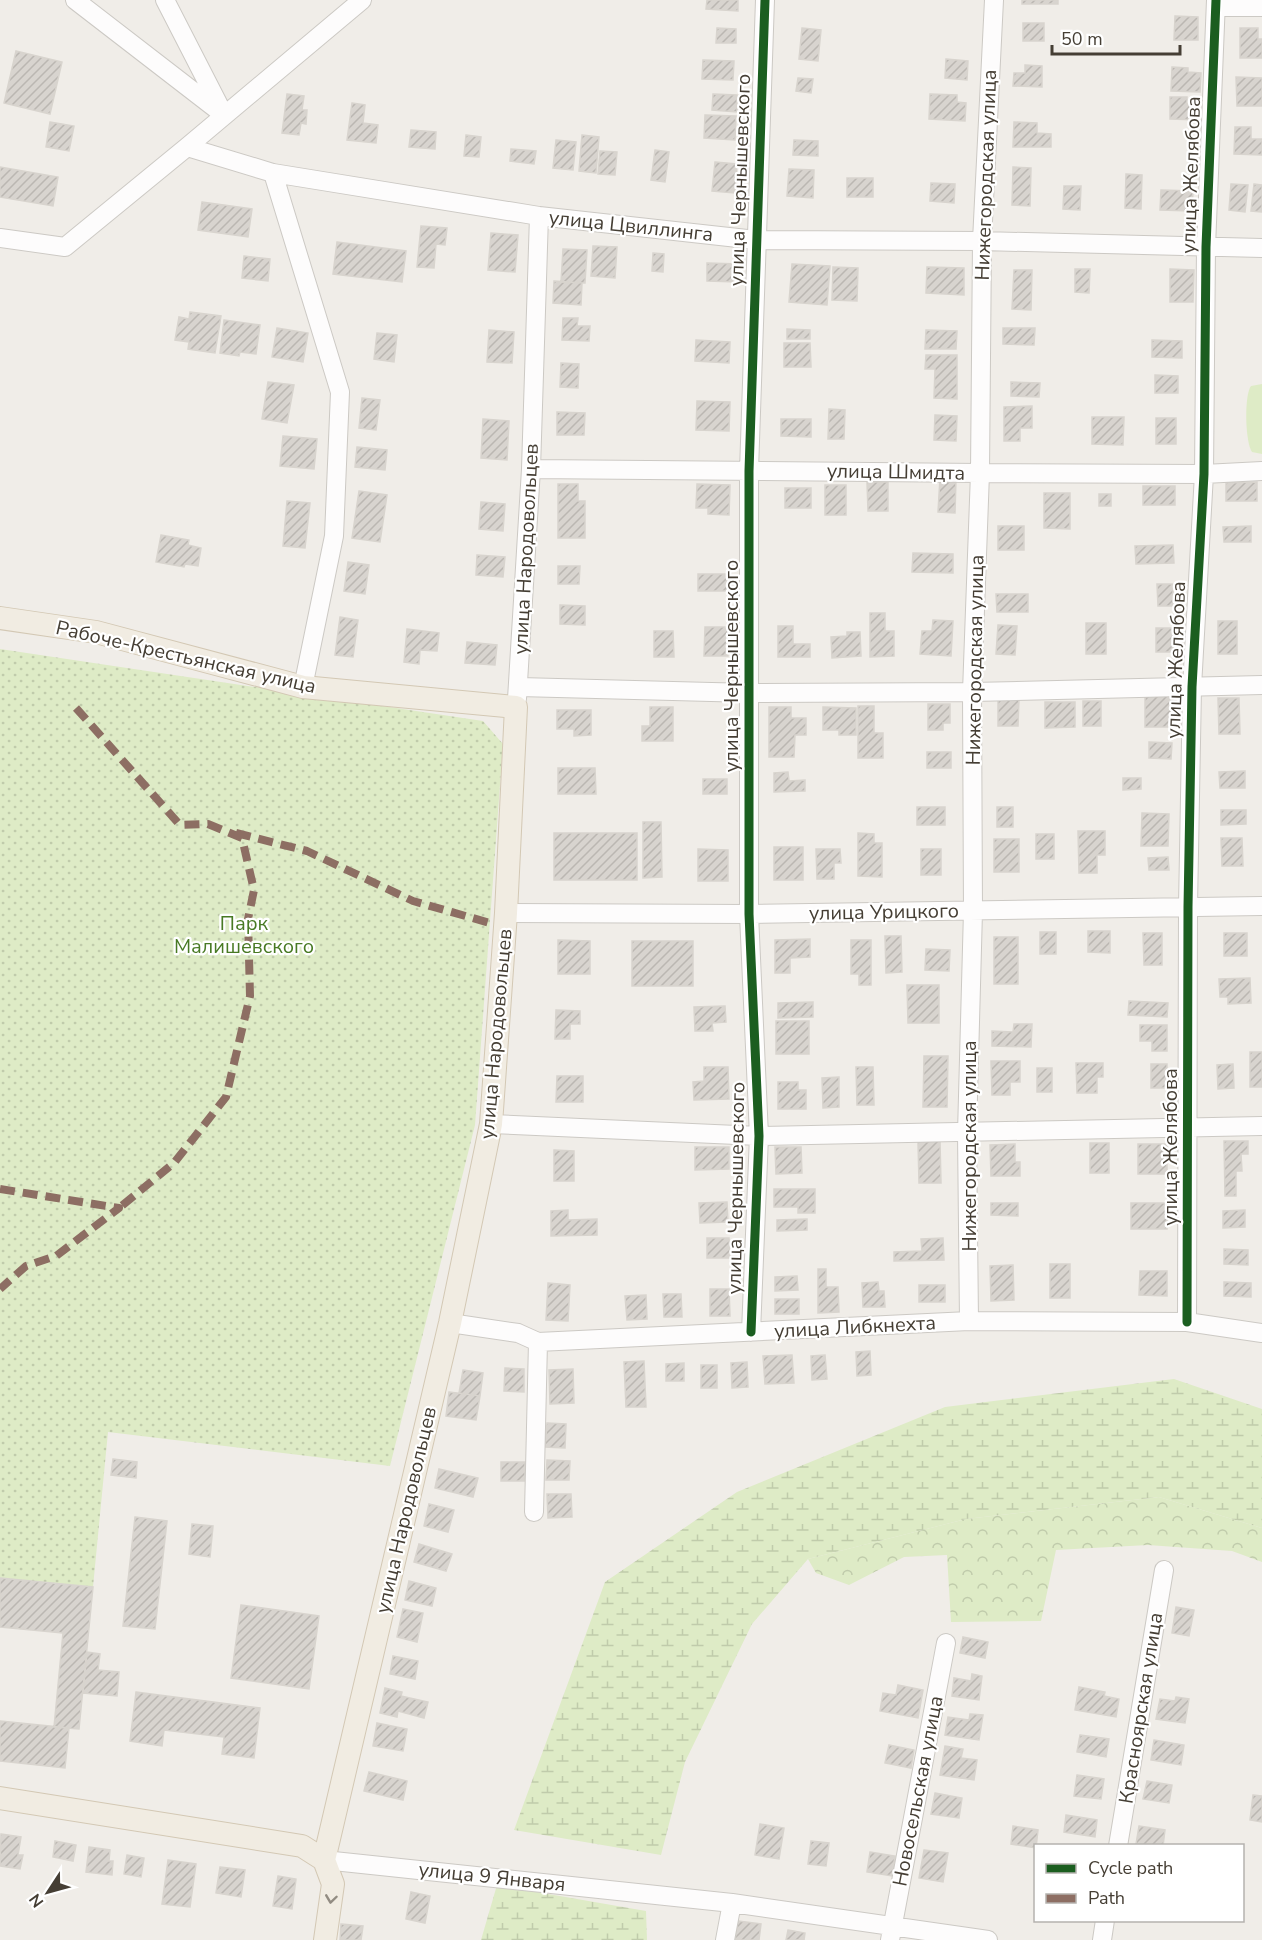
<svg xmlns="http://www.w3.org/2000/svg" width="1262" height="1940" font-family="'Nunito Sans',sans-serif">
  <defs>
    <pattern id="forest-crowns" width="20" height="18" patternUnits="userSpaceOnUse" patternTransform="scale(1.5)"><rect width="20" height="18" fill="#deebc6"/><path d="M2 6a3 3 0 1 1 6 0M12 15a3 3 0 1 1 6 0" fill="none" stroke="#c0cbab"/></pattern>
    <pattern id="wetland-marsh" width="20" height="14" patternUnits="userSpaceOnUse" patternTransform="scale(1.5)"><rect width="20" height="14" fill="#deebc6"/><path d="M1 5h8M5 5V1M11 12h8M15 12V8" fill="none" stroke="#c0cbab"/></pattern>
    <pattern id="park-dots" width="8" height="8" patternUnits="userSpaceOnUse" patternTransform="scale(1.5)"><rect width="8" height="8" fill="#deebc6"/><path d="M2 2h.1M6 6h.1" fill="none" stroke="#c0cbab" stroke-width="1.8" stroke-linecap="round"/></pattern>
    <pattern id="building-hatch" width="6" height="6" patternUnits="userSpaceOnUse" patternTransform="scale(1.5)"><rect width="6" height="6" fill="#d8d4cf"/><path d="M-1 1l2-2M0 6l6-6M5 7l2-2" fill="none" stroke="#bbb7b2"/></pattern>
  </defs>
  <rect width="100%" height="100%" fill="#f0ede8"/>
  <path fill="#deebc6" d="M1262 384V454L1252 452C1245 442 1244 395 1251 386Z"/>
  <path fill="url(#forest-crowns)" d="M1159 1497 1262 1528V1562L1232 1551 1148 1545 1056 1550 1041 1621 951 1622 947 1555 904 1557 849 1585 816 1573 808 1559 966 1519Z"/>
  <path fill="url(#wetland-marsh)" d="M1174 1379 1262 1409V1528L1159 1497 966 1519 808 1559 752 1624 685 1762 661 1855 514 1830 605 1582 737 1492 945 1407Z
    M497 1885 646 1911 647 1940H481Z"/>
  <path fill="url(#park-dots)" d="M0 649 483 721 503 744 475 1125 390 1466 108 1432 93 1587 0 1578Z"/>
  <path fill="url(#building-hatch)" stroke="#d8d4ce" stroke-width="1.5" d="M707 0H738V11L706 9Z
    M1022 0H1058V4H1022Z
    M1175 16 1198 17V40H1174Z
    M1023 23H1044V41H1023Z
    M717 28 736 29V43H716Z
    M802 28 821 30 818 61 799 59Z
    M1240 28H1258V39H1262V58H1240Z
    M16 51 62 62 50 114 4 103Z
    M946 59 968 61 967 80 945 78Z
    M703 60 734 61 733 80 702 79Z
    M1025 65 1042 66V87L1013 86 1014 73H1025Z
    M1172 67 1188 68V72L1201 73 1200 92 1171 91Z
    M1236 77 1262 78V106H1237Z
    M798 78 813 79 811 93 796 91Z
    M287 94 304 96 302 110H307L306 124 301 123 299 135 282 133Z
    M713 94 737 95V112L712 110Z
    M930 94 957 95V102L966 103 965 121 929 119Z
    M1170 97H1187V104H1199V120L1170 119Z
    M352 103 365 105 363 123 378 125 376 143 347 140Z
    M705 115 736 116 735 140 704 138Z
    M50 122 74 126 69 151 46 147Z
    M1014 122 1037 123V133L1051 134V147H1013Z
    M1235 127H1251V139H1262V155L1234 154Z
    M411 130 436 132 435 149 409 147Z
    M466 135 481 137 479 157 464 156Z
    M582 135 599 137 596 173 579 171Z
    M556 140 576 142 573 170 553 168Z
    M794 140 818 141V156L793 155Z
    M511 149 536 151 534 164 510 161Z
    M655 150 669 152 665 182 651 180Z
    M600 151 617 152 615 175 598 174Z
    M715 162 737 164 735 193 712 191Z
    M0 167 58 177 53 206 0 197Z
    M1013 167 1031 168 1030 206 1012 205Z
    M789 169 814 170 813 198 787 196Z
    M1126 174 1142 175 1141 209 1125 208Z
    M847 178H873V197H847Z
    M931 183 955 184 954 203 930 201Z
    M1231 184 1248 185 1245 212 1229 210Z
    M1254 184 1262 185V212L1251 211Z
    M1064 186H1081L1080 210 1063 209Z
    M1161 190 1193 191 1192 211 1160 210Z
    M202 202 252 209 248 237 198 230Z
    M421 226 447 228 445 245 436 244 434 268 417 267Z
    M491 233 518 235 515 272 488 270Z
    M337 242 406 251 402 282 333 274Z
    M593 246 617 247 615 278 591 276Z
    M563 249 587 250 585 283 561 282Z
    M653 253 664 254 663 272 652 271Z
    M244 256 270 259 268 281 242 278Z
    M707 263 739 264 738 282 707 281Z
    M792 264 830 266 827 305 789 302Z
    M833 267 858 268 857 301 832 300Z
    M927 267 964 268V295L926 293Z
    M1075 269H1090L1089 293 1075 292Z
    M1170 269 1194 270 1193 302H1170Z
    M1014 270H1032L1031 310 1012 309Z
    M554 281 582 283 581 305 553 303Z
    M190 312 221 316 215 353 188 349 189 342 175 340 179 317 189 319Z
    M563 318H578L577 326H590L589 341 562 340Z
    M224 320 260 325 256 354 240 352 239 356 220 353Z
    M277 328 308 333 303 362 272 357Z
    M1003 328H1035L1034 345 1003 344Z
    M787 329 810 330V339H787Z
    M489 330 514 332 512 363 487 362Z
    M926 330 957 331 956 349H925Z
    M377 333 397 335 394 362 374 359Z
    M696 340 730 342 729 363 695 361Z
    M1152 340 1182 341V358L1152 357Z
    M784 343H810L811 367H784Z
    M926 355H957V399L934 398 935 369H925Z
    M561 363 579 364 578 388 560 387Z
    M1155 375 1178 376V393H1155Z
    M268 382 294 385 287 423 262 419Z
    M1011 382 1040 383 1039 397 1011 396Z
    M362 398 380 400 376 430 359 428Z
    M697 401 730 402 729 431 696 430Z
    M1032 406V428H1020V441H1004V407Z
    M829 409 845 410 844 439H828Z
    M557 412 585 413 584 435H557Z
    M935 415 957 416 956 441 934 440Z
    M1092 417H1124L1123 445 1092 444Z
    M1156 418H1176V444H1156Z
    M483 419 509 421 507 460 481 458Z
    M781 419H811V437L781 436Z
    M283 436 317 439 314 469 280 466Z
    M357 447 387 450 385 470 355 467Z
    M940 478 956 479 955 513 938 512Z
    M867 482H888V511H868Z
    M1257 482V501H1226V483Z
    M558 484H578V501H585V538H558Z
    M697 484 730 485 729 515 708 514V508H696Z
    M825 485H846V515H825Z
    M1143 486H1175V505H1143Z
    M785 488H811V508H785Z
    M359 491 387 495 380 542 352 538Z
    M1044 493H1070V529L1044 528Z
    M1099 494H1111V506H1099Z
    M287 501 310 503 305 548 283 546Z
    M481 502 505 504 503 531 479 529Z
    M998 526H1024V550H998Z
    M1251 526V542H1224L1223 527Z
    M161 535 189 540 188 545 201 548 198 566 185 564 184 567 156 562Z
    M1173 545 1174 563 1136 564 1135 546Z
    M913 553 953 554V573L912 572Z
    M477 555 505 557 503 577 476 575Z
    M348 562 369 565 365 594 344 591Z
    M558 566H580L579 584H558Z
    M698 574H731V591H698Z
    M1157 584H1173V606H1158Z
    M996 594H1028V612H997Z
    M560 605 585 606V625L560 624Z
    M870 613H885V631H894V656L870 657Z
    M340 617 358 620 353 657 335 655Z
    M933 620 953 621 951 656 920 654 922 631H932Z
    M1218 621H1237V654H1218Z
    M1086 623H1106V654H1086Z
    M998 625 1017 626 1015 655 996 654Z
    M778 626H793V644H810V657H778Z
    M705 627H728V656H704Z
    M1156 628H1173V652H1156Z
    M407 629 439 633 437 651 420 650 419 664 404 662Z
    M654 631H673L674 657H654Z
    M847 632H860L861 656 832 658 831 637 847 636Z
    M467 642 497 645 495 665 465 663Z
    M1145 696H1176V727H1145Z
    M1218 698H1239L1240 734H1219Z
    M998 699H1019L1018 726H998Z
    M1083 701H1101V726H1083Z
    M1045 702H1075V727L1045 728Z
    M928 704H950V723H943V730H928Z
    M858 706H874V733H883V758H858Z
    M650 707H673V741H642V726H650Z
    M769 707H791V718H806V735H795L794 757H769Z
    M823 707 856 708V735H839V730H823Z
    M557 710H591V735L574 736V729H557Z
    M1149 742 1172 743 1171 759 1149 758Z
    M927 752H951V768H927Z
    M558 768H595L596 794H558Z
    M1245 771V788H1220L1219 772Z
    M788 772 789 781 805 780V791L774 792V773Z
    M1123 778H1141V789L1123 790Z
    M703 779H727V794H703Z
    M917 807H945V825H917Z
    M997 807H1013V827H997Z
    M1221 810H1246V824L1221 825Z
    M1142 813 1169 814 1168 846H1141Z
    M643 822H661L662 877 643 878Z
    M1078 831H1105V855H1097V873H1079Z
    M554 833H637V880H554Z
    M858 833 874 834V843H882V877L858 876Z
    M1036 834H1054V859H1036Z
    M1221 838H1242L1243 866H1222Z
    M994 839H1019V872H994Z
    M774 847H803V880H774Z
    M698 849 728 850V881H698Z
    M816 849H840L841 863H834V879H817Z
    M921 849H941V875H921Z
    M1168 857 1169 870H1149L1148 858Z
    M1088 931H1110V953L1088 952Z
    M1040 932H1056V954H1040Z
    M1143 933H1162V965H1144Z
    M1224 933H1247V956H1224Z
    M885 936H901L902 972 886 973Z
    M994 937H1018V984H994Z
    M810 939V957L790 958V973H775V940Z
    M558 940 590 941V974H558Z
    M851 940H871V985H859V974H851Z
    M632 941H693V986H632Z
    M926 949 950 950 949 971 925 970Z
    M1250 978 1251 1003 1228 1004V997H1220L1219 979Z
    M907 985H939V1023H908Z
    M1129 1001 1168 1003 1167 1017 1128 1015Z
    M813 1002V1017L778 1018V1003Z
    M725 1006 726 1022 712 1023 713 1031H695L694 1007Z
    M556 1010 580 1011V1024H570V1039H555Z
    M776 1021H809V1054H776Z
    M1014 1024H1032L1031 1047 992 1046V1031L1013 1032Z
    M1140 1025H1167V1051H1152V1041H1140Z
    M1250 1052H1262V1087H1250Z
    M924 1056H948L947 1107H923Z
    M991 1061H1020V1082H1010V1095H992Z
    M1076 1063H1103V1077H1097V1093H1077Z
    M1151 1064H1167V1088H1151Z
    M1233 1064 1234 1088 1218 1089 1217 1065Z
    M704 1067H728L729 1099 694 1100 693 1082 704 1081Z
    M856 1067H873L874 1105H857Z
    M1037 1068H1052V1092H1037Z
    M557 1076H583V1102H556Z
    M839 1077V1107L823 1108 822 1078Z
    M778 1082H798V1090H806V1109H778Z
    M940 1141 941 1183H919L918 1142Z
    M1224 1141H1248V1154H1241L1242 1171H1236V1196H1225Z
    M1090 1143H1109V1173H1090Z
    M1015 1144V1162H1020V1176H991L990 1145Z
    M1138 1144H1167V1174H1138Z
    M695 1147H729V1169L695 1170Z
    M775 1147H801L802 1173 776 1174Z
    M554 1150 574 1151V1181H554Z
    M774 1189H815V1213H798V1207H774Z
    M727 1202 728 1222 700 1223 699 1203Z
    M991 1203H1018V1216L991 1215Z
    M1131 1203H1167V1229H1131Z
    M568 1210V1220L597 1219V1235L551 1236V1211Z
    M1245 1210V1227L1223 1228V1211Z
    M807 1219V1230L777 1231V1220Z
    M707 1238H729L730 1258H707Z
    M943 1238 944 1260 894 1261V1252L922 1251 921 1239Z
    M1224 1249 1248 1250V1265L1224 1264Z
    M1050 1264H1070V1298H1050Z
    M1013 1265 1014 1300 991 1301 990 1266Z
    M818 1269H826V1287H838L839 1312 818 1313Z
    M1140 1271H1167V1296L1139 1295Z
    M797 1276 798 1290 775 1291V1277Z
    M878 1282 879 1291H884L885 1307H863L862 1283Z
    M1224 1282 1251 1283V1297L1224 1296Z
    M548 1283 570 1285 568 1321 546 1320Z
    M919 1285H945V1302H919Z
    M710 1289H729L730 1316H710Z
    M663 1294H681L682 1317H664Z
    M646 1295 647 1319 627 1320 625 1296Z
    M775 1299H799V1314H775Z
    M870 1351 871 1375 857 1376 856 1352Z
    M792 1355 794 1383 765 1384 763 1356Z
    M825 1355 827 1379 812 1380 811 1356Z
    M644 1361 646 1407H626L624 1362Z
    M747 1362 748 1387 732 1388 731 1363Z
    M684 1363V1381H666V1364Z
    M701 1365H717V1388H701Z
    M505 1368 524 1369V1392L504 1391Z
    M573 1369 574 1403 550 1404 549 1370Z
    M463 1370 483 1373 480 1396 459 1393Z
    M449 1392 480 1396 476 1420 446 1416Z
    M547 1423 566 1424 565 1448 545 1447Z
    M113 1459 137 1462 136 1478 111 1475Z
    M547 1460 570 1461 569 1480H546Z
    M501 1462H525V1481H501Z
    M439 1469 478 1478 473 1497 435 1488Z
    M547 1494H571L572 1517 548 1518Z
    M429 1504 454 1510 448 1532 424 1526Z
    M135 1517 167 1521 155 1629 123 1626Z
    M192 1524 213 1526 210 1557 189 1554Z
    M419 1544 452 1554 446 1571 414 1562Z
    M0 1578 93 1587 79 1729 54 1727 63 1633 0 1627Z
    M409 1581 436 1588 432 1606 405 1600Z
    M241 1605 319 1616 309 1689 231 1678Z
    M1176 1607 1194 1610 1189 1636 1172 1633Z
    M403 1609 423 1613 417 1642 397 1637Z
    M963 1637 988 1642 985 1658 960 1653Z
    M87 1652 100 1654 98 1670 119 1672 117 1696 83 1693Z
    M393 1656 418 1661 415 1679 390 1674Z
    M972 1674 982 1676 979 1700 952 1696 954 1678 971 1681Z
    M898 1685 923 1690 918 1718 880 1711 883 1693 896 1695Z
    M1079 1687 1105 1692 1104 1696 1119 1699 1116 1717 1075 1710Z
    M385 1688 402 1692 401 1696 428 1702 424 1718 398 1711 397 1717 380 1713Z
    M136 1692 260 1708 254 1758 222 1754 224 1737 164 1730 162 1746 130 1741Z
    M1176 1697 1189 1699 1185 1723 1156 1719 1160 1699 1175 1701Z
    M970 1714 983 1715 979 1740 945 1735 948 1717 969 1720Z
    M0 1721 69 1728 65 1768 0 1761Z
    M377 1723 407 1729 403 1751 373 1746Z
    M1080 1735 1109 1739 1106 1757 1077 1752Z
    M1154 1740 1184 1745 1181 1765 1151 1760Z
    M889 1745 914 1750 911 1768 885 1763Z
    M945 1746 963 1749 961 1758 977 1760 974 1780 940 1775Z
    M369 1772 407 1781 403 1800 364 1791Z
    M1077 1775 1104 1779 1101 1799 1074 1796Z
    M1147 1781 1172 1785 1169 1803 1143 1799Z
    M935 1793 962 1798 959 1818 931 1814Z
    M1253 1795 1262 1796V1822L1250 1820Z
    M1066 1815 1097 1820 1095 1837 1064 1832Z
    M760 1824 784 1828 779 1859 755 1855Z
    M1013 1826 1038 1830 1036 1848 1011 1844Z
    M1139 1826 1165 1830 1163 1846 1136 1844Z
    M1 1834 21 1837 18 1855H23L20 1869 0 1866Z
    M55 1841 76 1845 73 1861 53 1857Z
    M811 1841 829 1843 826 1866 808 1864Z
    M89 1847 110 1850 109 1861H113L112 1875 86 1872Z
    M924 1850 948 1853 943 1882 919 1878Z
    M870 1852 895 1856 892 1876 867 1872Z
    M127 1855 144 1858 141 1877 124 1874Z
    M168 1860 196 1864 190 1907 162 1904Z
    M220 1867 245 1870 241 1897 216 1893Z
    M278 1876 296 1879 292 1909 273 1906Z
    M411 1892 430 1896 425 1923 406 1919Z
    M738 1921 761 1924 759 1940H735Z
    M341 1924 363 1926 361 1940H340Z
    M788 1930 805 1933 804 1940H786Z"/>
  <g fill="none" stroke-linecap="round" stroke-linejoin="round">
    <defs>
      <path id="minor" d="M75 0 224 115
        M165 0 222 111
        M1216 7H1262
        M187 147 273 173 539 216 756 240 982 241 1262 248
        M273 173 340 392 334 536 303 687
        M0 238 65 247 187 147 362 0
        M531 469 980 473 1204 474 1262 471
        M519 687 750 693 972 692 1262 685
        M517 699 531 469 539 216
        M506 913 749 914 1262 906
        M491 1124 759 1136 1262 1126
        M969 1321 967 1133 973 911 972 692 980 473 982 241 994 0
        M1187 1322 1188 907 1192 687 1204 474 1206 247 1216 0
        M450 1323 518 1333 538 1342 969 1321 1187 1322 1262 1333
        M751 1332 759 1136 749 914V471L765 0
        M534 1512 538 1342
        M1118 1846 1164 1570
        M324 1860 732 1903 988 1940
        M725 1940 732 1903
        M890 1940 946 1643
        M1102 1940 1105 1920"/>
      <path id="major" d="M0 618 96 632 303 687 516 707 506 913 491 1124 450 1323 324 1860 333 1884 325 1940
        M0 1798 302 1846 324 1860"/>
    </defs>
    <use href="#minor" stroke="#ccc9c4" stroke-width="20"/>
    <use href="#major" stroke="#d3c8b4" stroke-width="24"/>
    <use href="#minor" stroke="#fdfcfc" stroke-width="18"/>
    <use href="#major" stroke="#f1ece2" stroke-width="22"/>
    <path stroke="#8d6e63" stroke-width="8" stroke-dasharray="15 8" stroke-linecap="butt" d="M76 708 180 825 208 824 242 838 254 890 248 919 250 996 226 1097 174 1163 119 1208
      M236 833 307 851 413 901 490 923
      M0 1189 119 1208 56 1256 26 1266 0 1289"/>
    <defs>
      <path id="cycleway" d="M1187 1322 1188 907 1192 687 1204 474 1206 247 1216 0
        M751 1332 759 1136 749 914V471L765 0"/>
    </defs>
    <use href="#cycleway" stroke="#fff" stroke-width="13"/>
    <use href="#cycleway" stroke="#1b5e20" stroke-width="9"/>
  </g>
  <defs><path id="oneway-chevron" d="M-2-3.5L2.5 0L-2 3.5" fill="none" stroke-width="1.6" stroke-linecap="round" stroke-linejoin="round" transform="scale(1.5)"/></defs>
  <use stroke="#928c82" href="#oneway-chevron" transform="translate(331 1899) rotate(98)"/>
  <g text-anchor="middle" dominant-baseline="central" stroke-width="4.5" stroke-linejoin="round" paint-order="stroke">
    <g font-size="20" fill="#453e34" stroke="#fff">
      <text transform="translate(986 175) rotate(-88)">Нижегородская улица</text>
      <text transform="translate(1191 175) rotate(-88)">улица Желябова</text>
      <text transform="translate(740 180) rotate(-88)">улица Чернышевского</text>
      <text transform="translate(631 226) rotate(6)">улица Цвиллинга</text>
      <text transform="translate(896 472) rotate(1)">улица Шмидта</text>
      <text transform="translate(526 549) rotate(-87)">улица Народовольцев</text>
      <text transform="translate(186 657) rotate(13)">Рабоче-Крестьянская улица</text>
      <text transform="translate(975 660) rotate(-89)">Нижегородская улица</text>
      <text transform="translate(1176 660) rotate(-88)">улица Желябова</text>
      <text transform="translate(731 666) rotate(-90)">улица Чернышевского</text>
      <text transform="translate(884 912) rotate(-1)">улица Урицкого</text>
      <text transform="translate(496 1034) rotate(-85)">улица Народовольцев</text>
      <text transform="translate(969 1146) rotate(-90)">Нижегородская улица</text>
      <text transform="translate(1170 1147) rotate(-90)">улица Желябова</text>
      <text transform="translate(736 1188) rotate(-89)">улица Чернышевского</text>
      <text transform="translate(855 1327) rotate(-3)">улица Либкнехта</text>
      <text transform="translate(406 1510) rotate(-77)">улица Народовольцев</text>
      <text transform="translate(1141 1708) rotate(-81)">Красноярская улица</text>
      <text transform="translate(918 1791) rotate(-79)">Новосельская улица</text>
      <text transform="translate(492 1877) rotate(6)">улица 9 Января</text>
    </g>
    <g font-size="20" fill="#487a24" stroke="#fff">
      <text x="244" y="923">Парк<tspan x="244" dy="23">Малишевского</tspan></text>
    </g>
  </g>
  <rect x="1034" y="1844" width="210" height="78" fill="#ffffff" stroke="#b5b2ae" stroke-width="1.5"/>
  <rect x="1046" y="1864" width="30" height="9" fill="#1b5e20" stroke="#b5b2ae" stroke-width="1.5"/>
  <text x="1088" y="1874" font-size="18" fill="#453e34">Cycle path</text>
  <rect x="1046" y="1894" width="30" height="9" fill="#8d6e63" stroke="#b5b2ae" stroke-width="1.5"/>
  <text x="1088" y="1904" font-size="18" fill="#453e34">Path</text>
  <g transform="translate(48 1892) rotate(234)" stroke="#ffffff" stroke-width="4.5" paint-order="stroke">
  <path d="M0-4.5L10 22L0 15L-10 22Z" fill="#453e34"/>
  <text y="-9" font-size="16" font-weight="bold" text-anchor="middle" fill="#453e34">N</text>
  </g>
  <path d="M1052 45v9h128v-9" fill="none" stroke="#453e34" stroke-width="3"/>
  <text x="1061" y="45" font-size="18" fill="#453e34" stroke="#ffffff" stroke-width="4.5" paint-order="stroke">50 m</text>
</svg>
